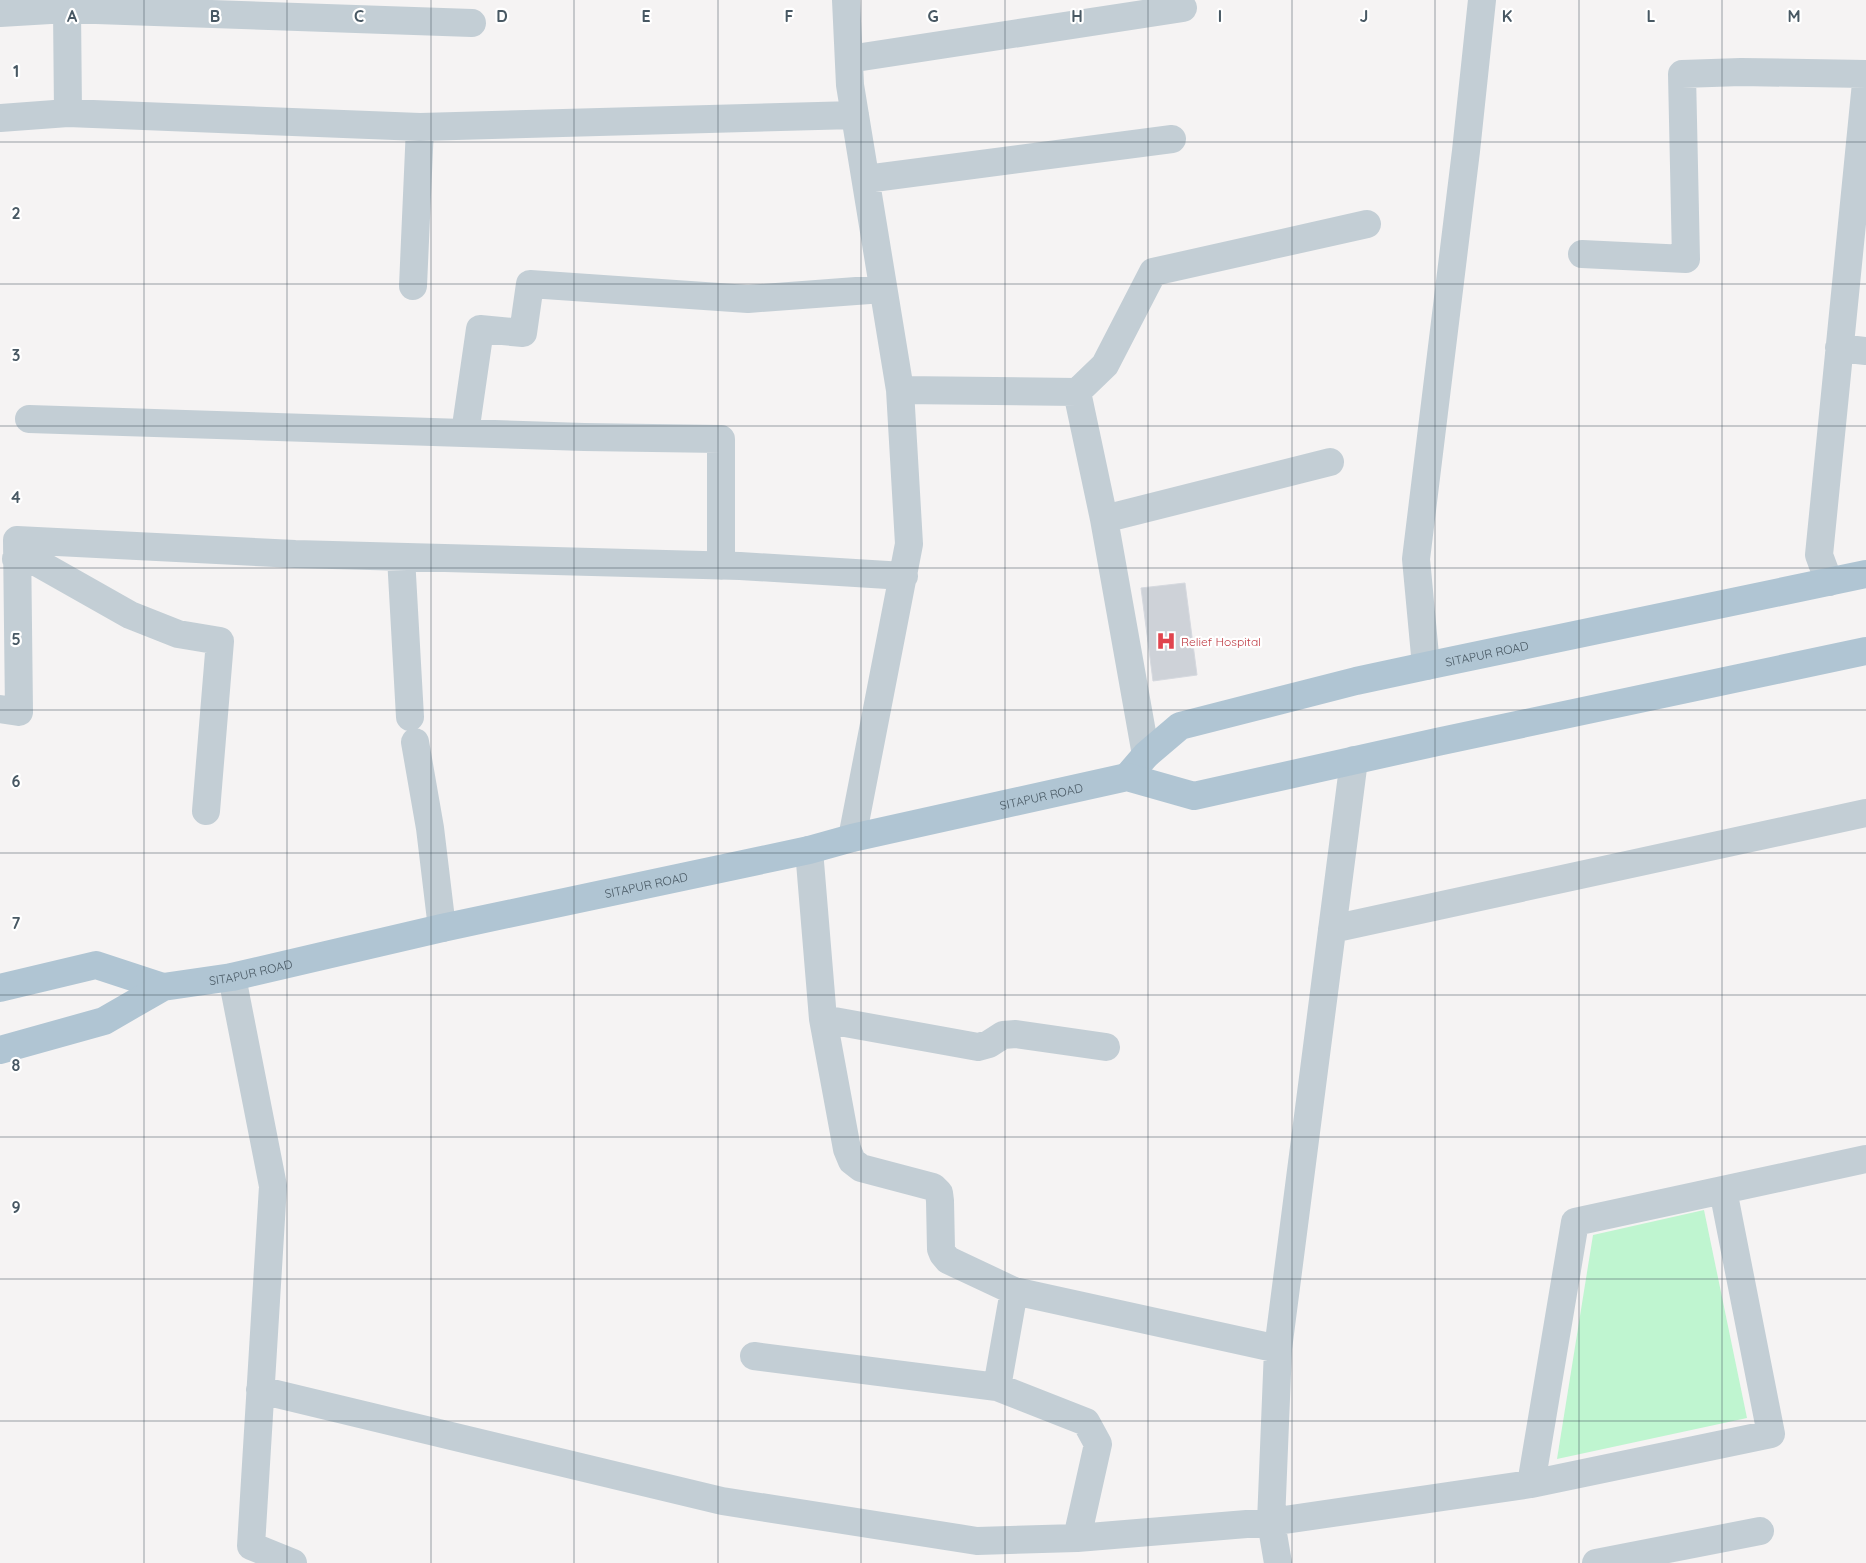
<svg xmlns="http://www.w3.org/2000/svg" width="1866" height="1563" font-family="Quicksand,sans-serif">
  <rect width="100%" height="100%" fill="#f5f3f3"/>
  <path fill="#bff5d0" d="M1704 1210 1747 1418 1557 1459 1593 1235Z"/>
  <path fill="#ced2d8" stroke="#d6d9df" d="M1185 583 1197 675 1153 681 1141 588Z"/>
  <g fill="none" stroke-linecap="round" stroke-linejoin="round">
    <path stroke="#c3ced5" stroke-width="28" d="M846 0 850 85 900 390 1077 392 1104 519 1146 755
      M67 9 68 113
      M0 13 67 9 472 23
      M849 59 1183 8
      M0 118 68 113 420 127 855 115
      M866 179 1172 139
      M1582 254 1686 259 1682 74 1741 72 1866 74
      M413 286 420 127
      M1839 348 1866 351
      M1077 392 1105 365 1153 272 1367 224
      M29 419 584 437 721 439V566
      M465 433 480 329 523 333 530 284 748 299 883 289
      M1104 519 1330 462
      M401 557 410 717
      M16 559H31L130 615 178 634 220 641 206 811
      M1829 582 1819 555 1866 83
      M1426 666 1416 559 1466 151 1482 0
      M0 709 19 712 17 540 295 554 740 566 904 576
      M415 742 430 828 442 928
      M852 838 909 544 900 390
      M809 850 823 1019 847 1149 852 1161 861 1168 933 1187 939 1193 940 1201 941 1249 943 1254 948 1260 1014 1291 1278 1349
      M1332 929 1866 813
      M232 977 273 1186 251 1546 293 1563
      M823 1019 978 1047 989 1044 1003 1035 1016 1034 1106 1047
      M1723 1190 1771 1434 1531 1484 1575 1222 1866 1159
      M754 1356 997 1387 1086 1422 1098 1444 1077 1538
      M997 1387 1014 1291
      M260 1390 722 1501 977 1541 1077 1538 1271 1522 1531 1484
      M1278 1563 1271 1522 1278 1349 1354 760
      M1596 1563 1760 1531"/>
    <g stroke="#b0c5d3" stroke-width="28">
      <path id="s1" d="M1127 777 1146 755 1180 726 1356 681 1426 666 1866 574"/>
      <path d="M0 988 96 965 163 987"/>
      <path id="s2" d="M0 1050 104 1021 163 987 232 977 442 928 809 850 852 838 1127 777 1194 796 1437 742 1866 651"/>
    </g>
  </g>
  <path fill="none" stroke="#485863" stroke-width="1" stroke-opacity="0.55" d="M144 0V1563M287 0V1563M431 0V1563M574 0V1563M718 0V1563M861 0V1563M1005 0V1563M1148 0V1563M1292 0V1563M1435 0V1563M1579 0V1563M1722 0V1563M0 142H1866M0 284H1866M0 426H1866M0 568H1866M0 710H1866M0 853H1866M0 995H1866M0 1137H1866M0 1279H1866M0 1421H1866"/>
  <defs>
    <symbol id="hospital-bare" viewBox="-9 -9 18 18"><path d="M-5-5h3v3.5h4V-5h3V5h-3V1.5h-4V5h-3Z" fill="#e0444e" stroke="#fff" stroke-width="2.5" paint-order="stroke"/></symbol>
  </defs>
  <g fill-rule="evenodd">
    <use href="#hospital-bare" x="1152" y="627" width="28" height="28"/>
  </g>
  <g text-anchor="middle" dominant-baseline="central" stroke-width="4.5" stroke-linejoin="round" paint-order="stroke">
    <g font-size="12" fill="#be3a42" stroke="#fff" text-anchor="start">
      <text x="1181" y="641">Relief Hospital</text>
    </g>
    <g font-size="12" fill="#485863" stroke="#fff">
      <text stroke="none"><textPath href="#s1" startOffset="389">SITAPUR ROAD</textPath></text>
      <text stroke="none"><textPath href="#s2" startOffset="1075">SITAPUR ROAD</textPath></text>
      <text stroke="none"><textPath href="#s2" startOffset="670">SITAPUR ROAD</textPath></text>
      <text stroke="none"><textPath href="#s2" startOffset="265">SITAPUR ROAD</textPath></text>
    </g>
  </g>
  <g font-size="16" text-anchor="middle" font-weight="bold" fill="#485863" stroke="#fff" stroke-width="4.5" stroke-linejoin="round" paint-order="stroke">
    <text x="72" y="22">A</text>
    <text x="215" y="22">B</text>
    <text x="359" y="22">C</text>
    <text x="502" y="22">D</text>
    <text x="646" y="22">E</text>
    <text x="789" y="22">F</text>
    <text x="933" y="22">G</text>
    <text x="1077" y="22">H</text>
    <text x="1220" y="22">I</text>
    <text x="1364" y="22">J</text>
    <text x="1507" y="22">K</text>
    <text x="1651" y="22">L</text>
    <text x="1794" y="22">M</text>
    <text x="16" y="77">1</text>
    <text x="16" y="219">2</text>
    <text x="16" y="361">3</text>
    <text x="16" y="503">4</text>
    <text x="16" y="645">5</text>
    <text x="16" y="787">6</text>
    <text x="16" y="929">7</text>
    <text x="16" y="1071">8</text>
    <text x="16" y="1213">9</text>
  </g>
</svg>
